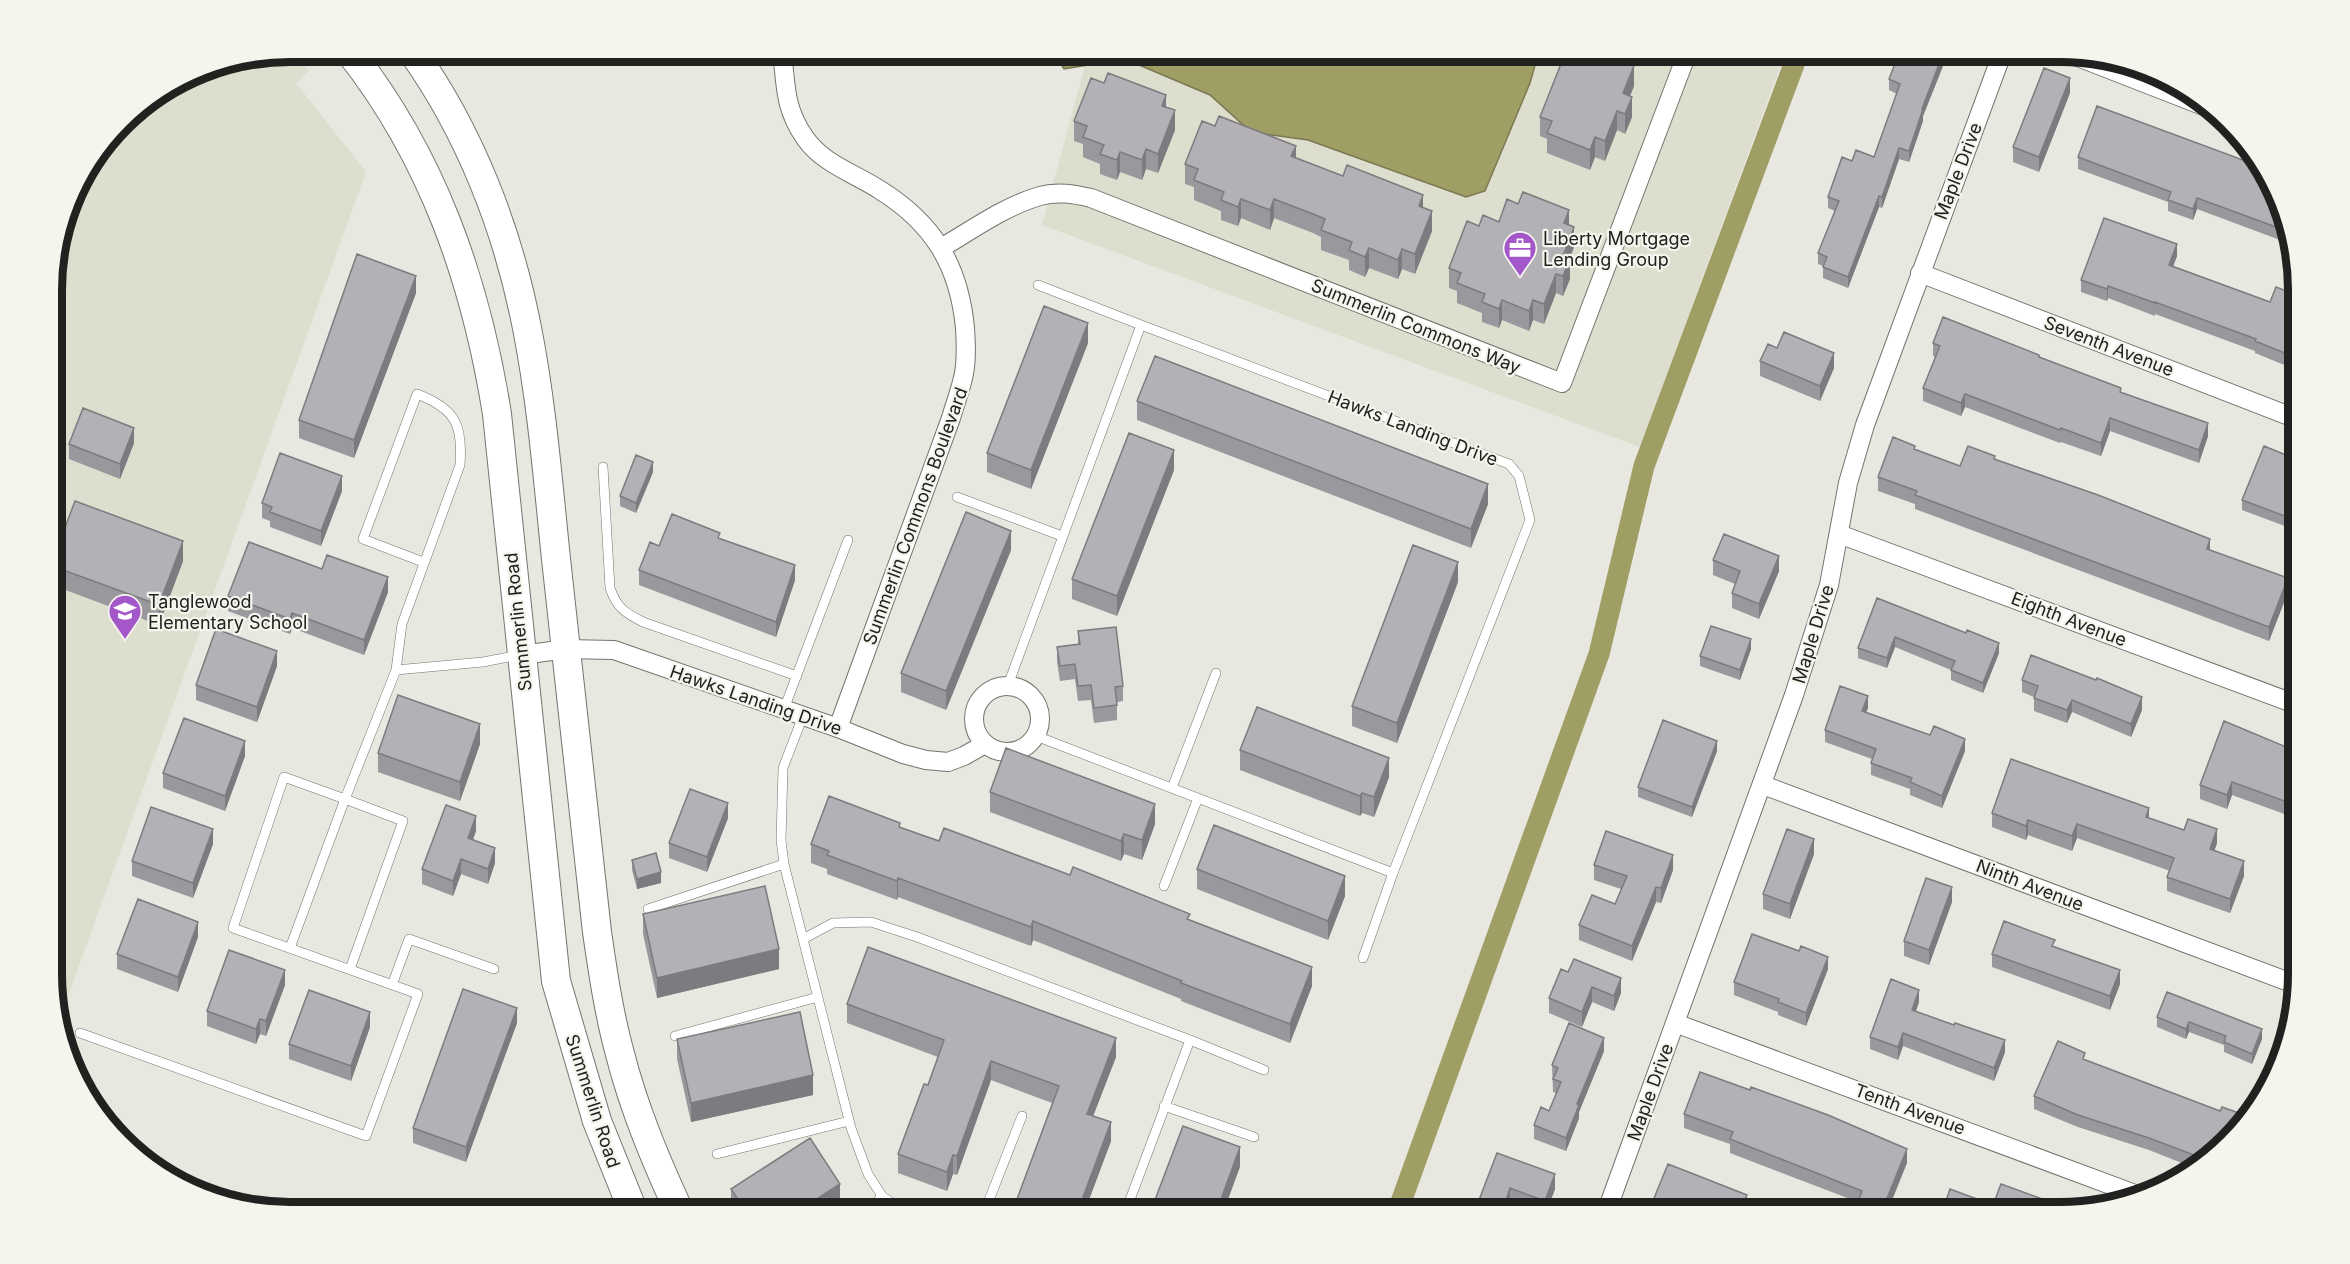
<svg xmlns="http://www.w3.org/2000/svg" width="2350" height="1264" font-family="Inter,sans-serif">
  <rect width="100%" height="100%" fill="#e8e8e0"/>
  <path fill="#dedecf" d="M289 51 309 71 296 83 366 172 58 1024 53 1006 52 274 76 184 132 110 199 69Z
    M1539 51H1786L1698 289 1645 449 1042 225 1085 65 1125 58 1210 95 1251 132 1308 140 1466 197 1530 83Z"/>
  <path fill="#9f9e65" stroke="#797850" stroke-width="1.5" d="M1053 51H1539L1530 83 1485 191 1466 197 1308 140 1251 132 1210 95 1125 59 1064 69Z"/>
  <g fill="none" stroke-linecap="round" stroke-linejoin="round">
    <path stroke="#9f9e65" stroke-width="21" d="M1397 1213 1599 654 1644 466 1799 51"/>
    <defs>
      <path id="service" d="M1038 285 1141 325
        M603 467 610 588C617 608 624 612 643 622L797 676
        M957 497 1062 536
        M396 670 402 624 460 465C463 425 456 409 417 394L363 539 423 562
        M1008 685 1141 325 1509 464 1519 476 1530 520 1393 873 1036 736
        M52 698 57 709 53 733
        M784 709 848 540
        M803 716 783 768 781 840 784 864 851 1128 868 1174 882 1196 906 1213
        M1172 788 1216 673
        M1164 886 1198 798
        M648 909 784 864
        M803 939 833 923 871 922 917 937 1190 1040 1125 1213
        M290 948 345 799 403 821 350 969
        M1363 958 1393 873
        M392 985 409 939 494 969
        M80 1033 366 1136 418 994 233 928 284 777 345 799 396 670 483 662 519 655
        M675 1036 818 997
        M1190 1040 1264 1070
        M1164 1106 1254 1137
        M717 1154 849 1121
        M867 1213 882 1196
        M984 1213 1022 1116"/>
      <path id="minor" d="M782 51C786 85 784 108 805 138 823 164 854 173 880 190 933 223 959 265 965 328 966 344 967 362 963 378 960 391 955 404 951 418L838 728
        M2065 52 2219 112
        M941 248C972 230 1005 206 1040 196 1057 191 1074 194 1091 198L1562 383 1688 51
        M1920 273 2297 419
        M1839 534 2298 705
        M522 655 566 649 614 650 838 728 903 754 926 760 948 762 964 756 985 744
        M974 719a33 33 0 1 1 66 0a33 33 0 1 1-66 0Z
        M1763 785 2297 985
        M1675 1023 2143 1197
        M1606 1213 1794 695 1829 585 1848 483 1865 425 2003 51"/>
      <path id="primary" d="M349 51C433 157 476 282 497 414L556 981 597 1121 634 1213
        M412 51C470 132 508 230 527 328 542 404 548 482 556 559 570 683 583 808 597 932 603 973 609 1014 620 1054 634 1109 656 1161 680 1213"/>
    </defs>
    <use href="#service" stroke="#74746e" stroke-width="10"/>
    <use href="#minor" stroke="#74746e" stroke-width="20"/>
    <use href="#primary" stroke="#74746e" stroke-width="30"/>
    <use href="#service" stroke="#fff" stroke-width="9"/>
    <use href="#minor" stroke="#fff" stroke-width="18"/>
    <use href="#primary" stroke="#fff" stroke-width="28"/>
  </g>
  <path fill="#9a979d" d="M1623 51V62L1634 86 1630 96 1632 117 1625 134 1617 130 1605 161 1595 157 1590 170 1547 153V139L1540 136V117Z
    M1900 51H1949L1923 116V121L1909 162 1899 159 1882 208 1879 207 1848 288 1823 278V266L1818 264V253L1835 211 1828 208V197L1852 161 1874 157 1897 94 1889 90V79Z
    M2070 93 2039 172 2013 162V147Z
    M1166 107 1175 130 1158 173 1146 169 1142 180 1120 172 1117 180 1100 174V164L1083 157V144L1074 141V121Z
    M2078 157 2262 167 2291 244 2197 209 2193 220 2168 211V202L2078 169Z
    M1296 158 1423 207 1432 231 1415 274 1402 269 1398 279 1369 268 1365 277 1349 270V260L1321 250V237L1313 233 1274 218 1270 230 1241 218 1238 226 1221 220V211L1194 200V187L1185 184V164Z
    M1499 222 1574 247 1570 259V279L1563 296 1556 293 1544 324 1533 320 1529 331 1502 320 1499 328 1482 322V313L1457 303V291L1449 288V268L1479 226Z
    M2177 256 2173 266 2270 302 2297 295V374L2289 371V367L2255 353V351L2155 314V316L2108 298 2107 301 2081 292V280Z
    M416 293 354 458 299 438V420Z
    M1088 343 1031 489 987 472V453Z
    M1933 343 2039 357 2121 393 2208 436 2199 463 2110 431 2101 456 2061 442 2060 443 1965 407 1961 416 1923 401V388L1935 357 1933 356Z
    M1777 348 1834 368 1820 401 1760 376V361Z
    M1137 401 1488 504 1471 548 1137 420Z
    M134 443 120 479 69 459V444Z
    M1915 450 1960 466 1995 460 2210 550 2288 592 2269 641 1915 509V504L1878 491V477Z
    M2298 460V531L2242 510V500Z
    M1174 470 1117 616 1072 599V579Z
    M653 472 636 513 620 506V496Z
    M342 491 321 546 270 527V521L262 518V503Z
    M720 539 795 580 776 637 639 585V570L659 546Z
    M1011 550 946 710 901 692V673Z
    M1713 560 1779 571 1759 619 1732 608V593L1735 584 1713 575Z
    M183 561 159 625 52 585V562Z
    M322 569 388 592 364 655 292 628 290 634 228 611V596Z
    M1458 582 1397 743 1352 726V706Z
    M1877 598 1999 653 1983 693 1951 680V670L1895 647 1887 668 1858 658V648Z
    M1078 631 1123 686V701L1117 702V720L1094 723 1091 700 1078 701 1075 679 1060 681 1057 662V647L1078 644Z
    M1751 649 1740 680 1700 666V656Z
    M277 666 257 722 196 700V685Z
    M2022 680 2142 710 2131 737 2072 712 2067 723 2034 711V697L2022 692Z
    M1868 708 1866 712 1965 751 1942 808 1910 795V789L1871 775V763L1872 759 1825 742V730Z
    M480 744 460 801 378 772V753Z
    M1240 750 1389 777 1374 817 1362 813 1360 816 1240 770Z
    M1717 751 1692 817 1638 797V787Z
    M2298 752 2299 831 2287 827V815L2232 795 2227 809 2200 799V785Z
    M245 756 225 811 163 788V773Z
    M990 792 1155 824 1142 860 1124 854 1121 861 990 812Z
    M1992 813 2149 819 2217 843 2214 851 2244 876 2230 913 2167 891V877L2170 871 2077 838 2072 851 2028 835 2026 840 1992 827Z
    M728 818 707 872 669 858V843Z
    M900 827 939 841 1190 920 1312 986 1290 1043 1181 1001V999L1033 940 1031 946 898 897 897 900 827 874V869L811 863V844Z
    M476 831 473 840 495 863 488 884 461 874 453 896 422 884V869Z
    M213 844 193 898 132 876V861Z
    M1814 854 1790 919 1763 909V894Z
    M632 860 661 883 637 889 632 870Z
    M1594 865 1673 870 1661 903 1656 902 1632 961 1579 940V925L1615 904 1621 889 1594 880Z
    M1197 869 1345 896 1328 940 1197 889Z
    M1952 902 1929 965 1904 956V941Z
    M2299 912V936L2294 934V924Z
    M643 914 779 969 657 998 643 934Z
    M198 937 178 992 117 969V954Z
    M2055 947 2120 984 2110 1010 1992 967V954Z
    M1561 969 1621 993 1614 1011 1592 1002 1582 1027 1549 1013V998Z
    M1828 969 1806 1026 1778 1015V1012L1734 995V982Z
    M285 985 266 1036 260 1034 256 1044 207 1026V1011Z
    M1919 1002 1916 1011 2005 1052 1994 1081 1903 1046 1898 1060 1870 1049V1037Z
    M847 1004 1116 1057 1093 1116 1111 1141 1084 1213H1013V1210L1052 1103 991 1080 957 1175 953 1174 947 1191 898 1173V1154L928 1085 938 1057 847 1023Z
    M2157 1017 2262 1029V1039L2252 1064 2224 1052V1045L2189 1032 2186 1039 2157 1027Z
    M517 1023 466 1162 413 1143V1128Z
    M370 1027 351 1081 289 1059V1044Z
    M677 1039 813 1095 691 1122 677 1059Z
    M1604 1051 1579 1112V1118L1566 1151 1534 1139V1125L1549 1111 1556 1093 1553 1092 1552 1065Z
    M2085 1060 2220 1111 2240 1132 2197 1169 2149 1150 2078 1127 2034 1109V1096Z
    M1684 1114 1907 1163 1858 1202 1730 1153V1144L1684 1128Z
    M1497 1153 1555 1189 1546 1213H1537L1510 1203Z
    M731 1189 840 1199 818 1213H737L731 1204Z"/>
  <path fill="#7d7b7f" d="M1621 51H1623V65L1617 60Z
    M1944 51H1949L1923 116V121L1909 162V151L1922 109Z
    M1634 66V86L1623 113V93Z
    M2070 78V93L2039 172V157Z
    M1166 95V114L1162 106Z
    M1632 97V117L1625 134V114Z
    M1175 110V130L1158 173V154Z
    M1617 111V130L1605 161V141Z
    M1595 137V157L1590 170V150Z
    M1296 146V165L1291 156Z
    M1899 148V159L1882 208V197Z
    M1146 149V169L1142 180V160Z
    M1120 152V172L1117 180V160Z
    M1423 195V215L1419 206Z
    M1879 196V207L1848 288V277Z
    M2197 198V209L2193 220V209Z
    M1241 199V218L1238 226V207Z
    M1274 199V218L1270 230V210Z
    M1569 210V230L1564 223Z
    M1432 211V231L1415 274V254Z
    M1574 227V247L1563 276V256Z
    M2177 244V256L2169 277V265Z
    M1369 248V268L1365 277V257Z
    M1402 249V269L1398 279V260Z
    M1570 259V279L1563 296V276Z
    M1556 274V293L1544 324V304Z
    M416 276V293L354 458V440Z
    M2108 286V298L2107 301V289Z
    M1502 300V320L1499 328V309Z
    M1533 300V320L1529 331V311Z
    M1088 323V343L1031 489V470Z
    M1834 353V368L1820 401V386Z
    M1965 394V407L1961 416V403Z
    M2110 418V431L2101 456V443Z
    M2208 423V436L2199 463V450Z
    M134 428V443L120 479V464Z
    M1174 450V470L1117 616V596Z
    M653 462V472L636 513V503Z
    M342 476V491L321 546V531Z
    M1488 484V504L1471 548V529Z
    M1011 531V550L946 710V691Z
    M2210 539V553L2207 549Z
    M183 541V561L159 625V605Z
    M1779 556V571L1759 619V604Z
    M1458 562V582L1397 743V723Z
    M795 565V580L776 637V622Z
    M388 577V592L364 655V640Z
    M2288 578V592L2269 641V627Z
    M292 613V628L290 634V619Z
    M1895 637V647L1887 668V658Z
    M1751 639V649L1740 680V670Z
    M1999 643V653L1983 693V683Z
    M277 651V666L257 722V707Z
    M1868 696V708L1862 723V711Z
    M2142 697V710L2131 737V724Z
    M2072 700V712L2067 723V710Z
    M480 724V744L460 801V782Z
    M1965 739V751L1942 808V796Z
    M245 741V756L225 811V796Z
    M1717 741V751L1692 817V807Z
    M1389 758V777L1374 817V797Z
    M2232 782V795L2227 809V795Z
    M1362 793V813L1360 816V796Z
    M728 803V818L707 872V857Z
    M1155 804V824L1142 860V840Z
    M2149 808V822L2146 817Z
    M476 816V831L468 853V838Z
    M2028 820V835L2026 840V826Z
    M2077 824V838L2072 851V836Z
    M213 829V844L193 898V883Z
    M2217 829V843L2210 864V849Z
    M1124 834V854L1121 861V841Z
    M1814 839V854L1790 919V904Z
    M495 848V863L488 884V869Z
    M1673 855V870L1661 903V888Z
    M461 859V874L453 896V881Z
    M2244 861V876L2230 913V899Z
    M661 872V883L637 889V879Z
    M1345 876V896L1328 940V921Z
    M898 878V897L897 900V881Z
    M1656 887V902L1632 961V946Z
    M1952 887V902L1929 965V950Z
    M1033 921V940L1031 946V927Z
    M198 922V937L178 992V977Z
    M779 949V969L657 998V978Z
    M1828 957V969L1806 1026V1013Z
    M1312 967V986L1290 1043V1024Z
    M285 970V985L266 1036V1021Z
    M2120 970V984L2110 1010V996Z
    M1621 978V993L1614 1011V996Z
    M1592 987V1002L1582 1027V1012Z
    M1919 990V1002L1912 1022V1010Z
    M517 1008V1023L466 1162V1147Z
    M370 1012V1027L351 1081V1066Z
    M260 1019V1034L256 1044V1029Z
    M2189 1022V1032L2186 1039V1029Z
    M2262 1029V1039L2252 1064V1054Z
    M1903 1033V1046L1898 1060V1047Z
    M1116 1038V1057L1087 1132V1114Z
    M1604 1038V1051L1579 1112V1118L1566 1151V1138L1577 1104Z
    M2005 1040V1052L1994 1081V1068Z
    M991 1061V1080L957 1175V1156Z
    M813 1075V1095L691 1122V1103Z
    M1111 1122V1141L1084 1213H1077Z
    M1240 1147V1167L1223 1213H1216Z
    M1907 1149V1163L1887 1213H1881Z
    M953 1155V1174L947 1191V1172Z
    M1555 1174V1189L1546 1213H1545V1201Z
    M840 1184V1199L818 1213H795Z
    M1510 1188V1203L1507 1213H1502Z
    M1747 1195V1210L1746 1213H1740Z"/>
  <path fill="#b3b0b6" stroke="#7d7b7f" stroke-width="1.5" d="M1566 51H1621L1617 60 1634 66 1623 93 1632 97 1625 114 1617 111 1605 141 1595 137 1590 150 1547 133 1552 121 1540 117Z
    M1900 51H1944L1922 109H1923L1909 151 1899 148 1882 197 1879 196 1848 277 1823 267 1827 257 1818 253 1839 201 1828 197 1842 157 1852 161 1856 150 1874 157 1900 84 1889 79Z
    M2044 68 2070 78 2039 157 2013 147Z
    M1108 73 1166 95 1162 106 1175 110 1158 154 1146 149 1142 160 1120 152 1117 160 1100 154 1104 145 1083 137 1087 126 1074 121 1091 78 1104 83Z
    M2097 106 2262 167 2287 231 2197 198 2193 209 2168 200 2171 192 2078 157Z
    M1219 116 1296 146 1291 156 1343 176 1347 165 1423 195 1419 206 1432 211 1415 254 1402 249 1398 260 1369 248 1365 257 1349 250 1352 242 1321 230 1325 219 1313 214 1274 199 1270 210 1241 199 1238 207 1221 200 1224 192 1194 180 1198 169 1185 164 1202 121 1215 126Z
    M1523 192 1569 210 1564 223 1574 227 1563 256 1570 259 1563 276 1556 274 1544 304 1533 300 1529 311 1502 300 1499 309 1482 302 1485 294 1457 283 1461 273 1449 268 1467 221 1479 226 1483 215 1499 222 1507 199 1518 204Z
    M2104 218 2177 244 2169 265 2270 302 2276 287 2297 295V306L2295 310 2297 311V362L2289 359 2290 355 2255 341 2256 339 2155 302V303L2108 286 2107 289 2081 280Z
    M357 254 416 276 354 440 299 420Z
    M1044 306 1088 323 1031 470 987 453Z
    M1943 317 2039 355V357L2121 388 2120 392 2208 423 2199 450 2110 418 2101 443 2061 428 2060 430 1965 394 1961 403 1923 388 1940 346 1933 343Z
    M1784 332 1834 353 1820 386 1760 361 1768 344 1777 348Z
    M1155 356 1488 484 1471 529 1137 401Z
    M83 408 134 428 120 464 69 444Z
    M1129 433 1174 450 1117 596 1072 579Z
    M1893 437 1915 446 1914 449 1960 466 1968 446 1995 456 1994 459 2098 495 2210 539 2207 549 2288 578 2269 627 1915 495 1917 491 1878 477Z
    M2264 446 2298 460V521L2242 500Z
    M280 453 342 476 321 531 270 512 272 507 262 503Z
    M636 455 653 462 636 503 620 496Z
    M75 501 183 541 159 605 52 566V562Z
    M966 512 1011 531 946 691 901 673Z
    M672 514 720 533 718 538 795 565 776 622 639 570 650 542 659 546Z
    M1724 534 1779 556 1759 604 1732 593 1740 571 1713 560Z
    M249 542 322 569 327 555 388 577 364 640 292 613 290 619 228 596Z
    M1413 545 1458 562 1397 723 1352 706Z
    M1877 598 1966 633 1967 630 1999 643 1983 683 1951 670 1955 661 1895 637 1887 658 1858 648Z
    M1711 626 1751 639 1740 670 1700 656Z
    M1116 627 1123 686 1115 687 1117 705 1094 708 1091 685 1078 686 1075 664 1060 666 1057 647 1080 644 1078 631Z
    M216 629 277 651 257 707 196 685Z
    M2031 655 2096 680 2097 678 2142 697 2131 724 2072 700 2067 710 2034 698 2038 686 2022 680Z
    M1840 686 1868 696 1862 711 1930 735 1934 726 1965 739 1942 796 1910 782 1912 778 1871 763 1876 749 1825 730Z
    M398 695 480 724 460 782 378 753Z
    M1257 707 1389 758 1374 797 1362 793 1360 796 1240 750Z
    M184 718 245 741 225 796 163 773Z
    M1663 720 1717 741 1692 807 1638 787Z
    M2224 721 2298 752 2299 818 2287 814 2290 803 2232 782 2227 795 2200 785Z
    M1006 748 1155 804 1142 840 1124 834 1121 841 990 792Z
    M2011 759 2149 808 2146 817 2184 830 2188 819 2217 829 2210 849 2244 861 2230 899 2167 877 2174 858 2077 824 2072 836 2028 820 2026 826 1992 813Z
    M690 789 728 803 707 857 669 843Z
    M829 796 900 823 899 827 939 841 944 828 1070 875 1073 867 1190 914 1187 919 1312 967 1290 1024 1181 983 1182 981 1033 921 1031 927 898 878 897 881 827 855 829 851 811 844Z
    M446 805 476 816 468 838 495 848 488 869 461 859 453 881 422 869Z
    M151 807 213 829 193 883 132 861Z
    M1214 825 1345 876 1328 921 1197 869Z
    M1787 829 1814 839 1790 904 1763 894Z
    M1606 831 1673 855 1661 888 1656 887 1632 946 1579 925 1592 895 1615 904 1627 876 1594 865Z
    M656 853 661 872 637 879 632 860Z
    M1926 878 1952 887 1929 950 1904 941Z
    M765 886 779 949 657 978 643 914Z
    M138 899 198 922 178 977 117 954Z
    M2299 912V926L2294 924Z
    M2004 921 2055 940 2052 946 2120 970 2110 996 1992 954Z
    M1752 934 1799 951 1801 946 1828 957 1806 1013 1778 1002 1779 999 1734 982Z
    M868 947 1116 1038 1087 1114 1111 1122 1077 1213H1020L1013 1210 1059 1086 991 1061 957 1156 953 1155 947 1172 898 1154 924 1084 928 1085 944 1040 847 1004Z
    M229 950 285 970 266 1021 260 1019 256 1029 207 1011Z
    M1574 959 1621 978 1614 996 1592 987 1582 1012 1549 998 1561 969 1568 972Z
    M1891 979 1919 990 1912 1010 1954 1025 1955 1023 2005 1040 1994 1068 1903 1033 1898 1047 1870 1037Z
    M463 989 517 1008 466 1147 413 1128Z
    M309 990 370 1012 351 1066 289 1044Z
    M2167 992 2262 1029 2252 1054 2224 1042 2226 1036 2189 1022 2186 1029 2157 1017Z
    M800 1012 813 1075 691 1103 677 1039Z
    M1569 1023 1604 1038 1577 1104 1579 1105 1566 1138 1534 1125 1541 1107 1549 1111 1561 1082 1553 1079 1558 1068 1552 1065Z
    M2058 1041 2085 1053 2083 1059 2220 1111 2222 1107 2250 1117 2240 1132 2207 1160 2149 1138 2078 1115 2034 1096Z
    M1700 1072 1750 1090 1751 1087 1828 1115 1907 1149 1881 1213H1854L1862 1191 1730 1139 1733 1132 1684 1114Z
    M1183 1126 1240 1147 1216 1213H1150Z
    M810 1138 840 1184 795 1213H747L731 1189Z
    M1497 1153 1555 1174 1545 1201 1510 1188 1502 1213H1474Z
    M1668 1164 1747 1195 1740 1213H1648Z
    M2001 1184 2078 1212 1942 1213 1950 1189 1993 1205Z
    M1801 1204 1824 1213H1798Z"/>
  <defs>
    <symbol id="office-pin" viewBox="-11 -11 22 30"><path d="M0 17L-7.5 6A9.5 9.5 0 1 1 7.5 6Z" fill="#a357c9" stroke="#f5f5ee"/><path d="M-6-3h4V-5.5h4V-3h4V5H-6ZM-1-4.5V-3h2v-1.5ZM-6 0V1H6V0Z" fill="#fff"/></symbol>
    <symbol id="school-pin" viewBox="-11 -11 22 30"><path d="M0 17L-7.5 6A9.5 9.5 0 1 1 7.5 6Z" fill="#a357c9" stroke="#f5f5ee"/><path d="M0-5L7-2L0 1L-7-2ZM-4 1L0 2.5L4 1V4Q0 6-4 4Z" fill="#fff"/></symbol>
  </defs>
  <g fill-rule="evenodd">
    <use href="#office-pin" x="1501" y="229" width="38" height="52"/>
    <use href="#school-pin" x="106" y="592" width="38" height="52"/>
  </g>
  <g text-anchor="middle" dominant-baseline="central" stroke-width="4.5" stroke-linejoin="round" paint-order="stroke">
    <g font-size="18" fill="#21211f" stroke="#f5f5ee">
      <text transform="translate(1958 171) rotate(-69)">Maple Drive</text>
      <text transform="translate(1416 326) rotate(22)">Summerlin Commons Way</text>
      <text transform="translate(2109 346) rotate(21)">Seventh Avenue</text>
      <text transform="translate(1413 428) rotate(21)">Hawks Landing Drive</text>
      <text transform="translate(915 516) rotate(-70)">Summerlin Commons Boulevard</text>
      <text transform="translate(2069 619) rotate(21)">Eighth Avenue</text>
      <text transform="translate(518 622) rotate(-96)">Summerlin Road</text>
      <text transform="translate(1813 634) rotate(-73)">Maple Drive</text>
      <text transform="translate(756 700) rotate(19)">Hawks Landing Drive</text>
      <text transform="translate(2030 885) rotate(21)">Ninth Avenue</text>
      <text transform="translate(1650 1092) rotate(-70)">Maple Drive</text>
      <text transform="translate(593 1101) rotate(72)">Summerlin Road</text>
      <text transform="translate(1910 1109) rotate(20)">Tenth Avenue</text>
    </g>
    <g font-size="18" fill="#21211f" stroke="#f5f5ee" text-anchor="start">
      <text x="1543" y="238">Liberty Mortgage<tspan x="1543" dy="21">Lending Group</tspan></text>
      <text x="148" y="601">Tanglewood<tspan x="148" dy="21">Elementary School</tspan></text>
    </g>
  </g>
  <path d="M0 0H2350V1264H0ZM290 62H2060A228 228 0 0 1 2288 290V974A228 228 0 0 1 2060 1202H290A228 228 0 0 1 62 974V290A228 228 0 0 1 290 62Z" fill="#f5f5ee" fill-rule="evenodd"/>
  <path fill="none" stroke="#21211f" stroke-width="8" d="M290 62H2060A228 228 0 0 1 2288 290V974A228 228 0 0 1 2060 1202H290A228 228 0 0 1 62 974V290A228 228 0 0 1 290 62Z"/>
</svg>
